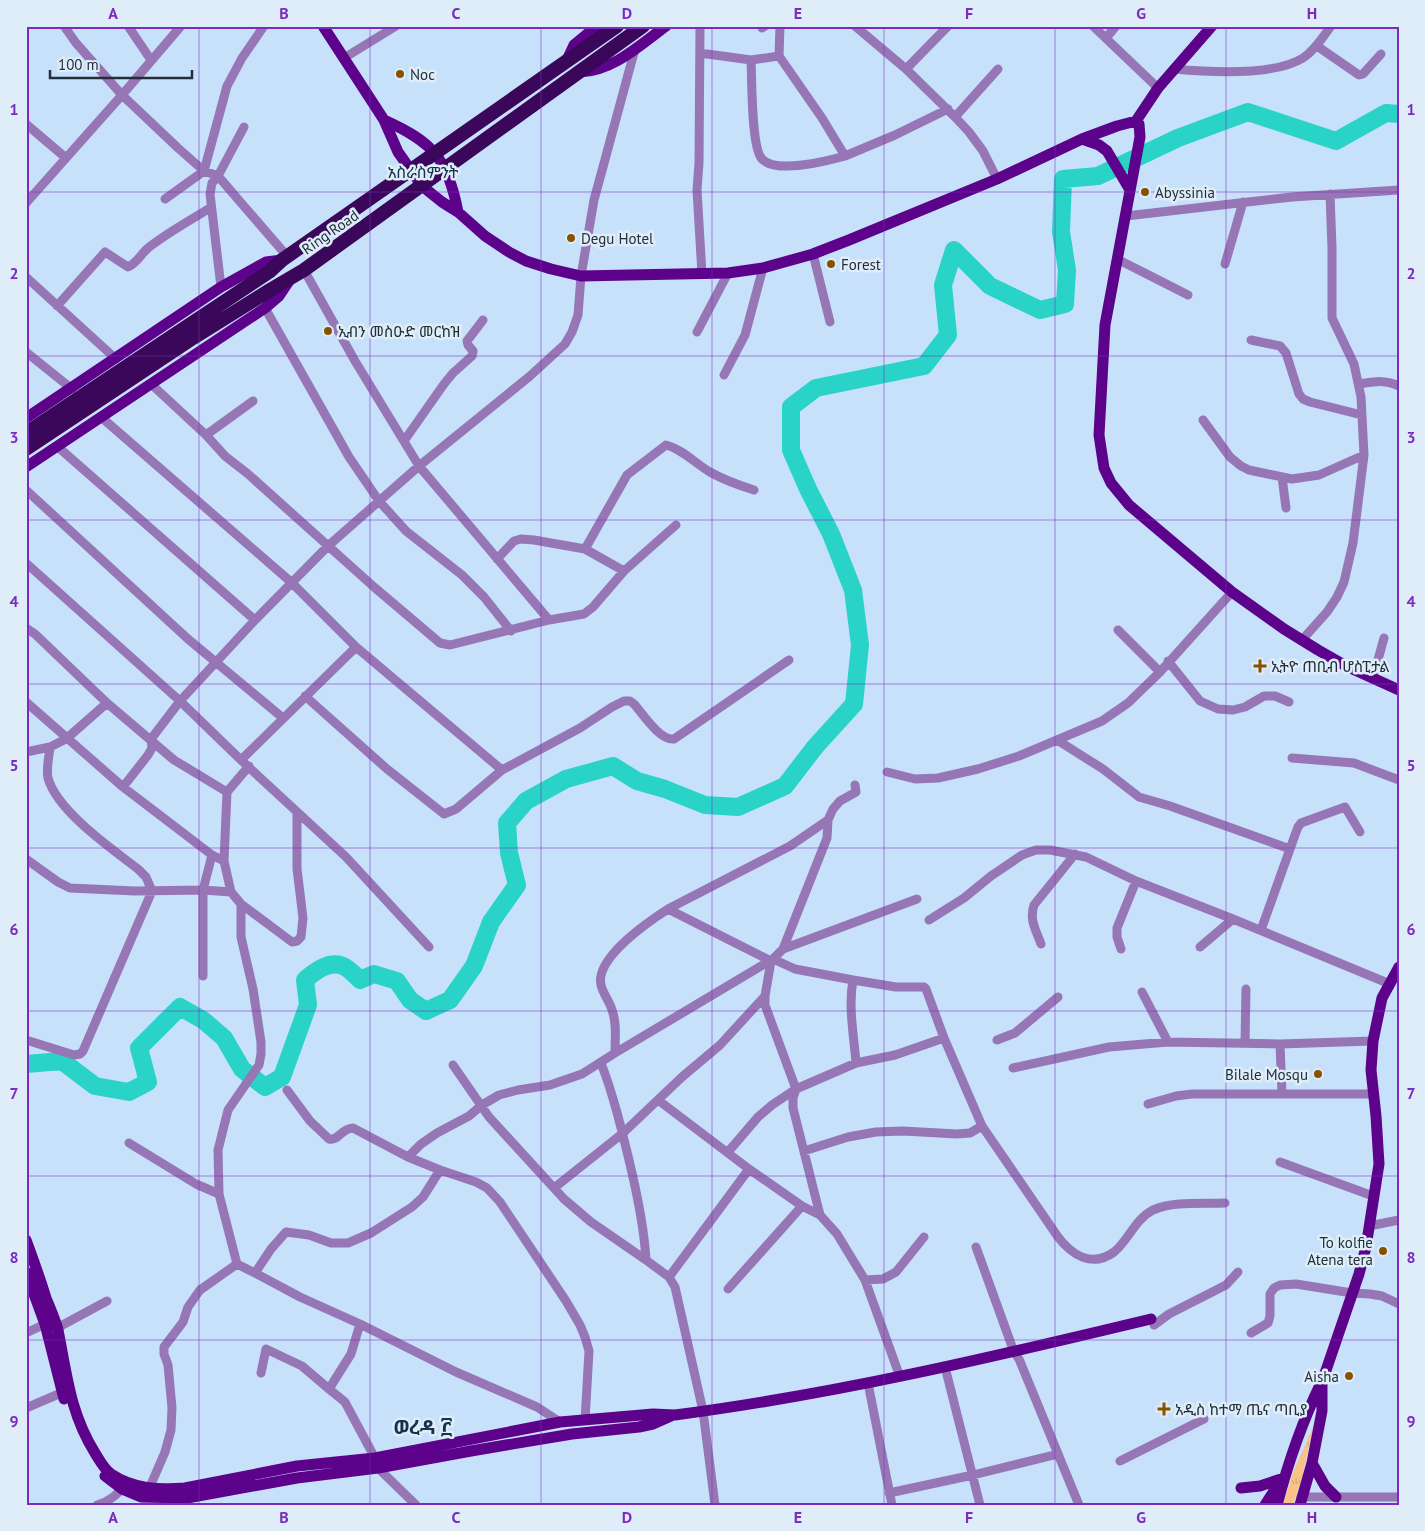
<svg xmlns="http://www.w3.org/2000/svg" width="1425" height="1531" font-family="'PT Sans','Noto Sans Ethiopic',sans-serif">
  <defs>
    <pattern id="grass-tufts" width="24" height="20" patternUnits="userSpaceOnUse" patternTransform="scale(1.25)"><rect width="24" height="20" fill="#fac287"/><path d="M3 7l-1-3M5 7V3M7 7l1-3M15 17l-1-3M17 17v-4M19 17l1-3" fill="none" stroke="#d6a775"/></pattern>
  </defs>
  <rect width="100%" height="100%" fill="#c7e1fb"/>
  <path fill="url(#grass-tufts)" d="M1314 1425 1302 1477 1293 1505H1283L1292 1475Z"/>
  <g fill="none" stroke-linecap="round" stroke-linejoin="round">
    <path stroke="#29d3c7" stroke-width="18" d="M26 1064 62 1061 95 1086 129 1092 148 1082 139 1048 180 1007 203 1020 224 1038 242 1069 265 1087 282 1077 308 1005 305 980C315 971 331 959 345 967 350 970 356 976 360 980L374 974 397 981 410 1000 426 1011 450 1000 474 966 491 922 517 885 509 853 507 823 526 801 566 779 613 766 637 781 665 789 705 805 738 807 785 786 815 747 854 704 860 645 853 590 831 534 808 489 791 450V407L816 388 924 366 948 335 943 285 954 250 990 286 1040 310 1065 304 1067 270 1061 232 1063 179 1098 176 1178 138 1248 112 1336 141 1386 113 1399 114"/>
    <path stroke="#9776b5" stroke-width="9" d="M128 26 151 60
      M181 26 122 95 178 148 204 171 218 176 287 256
      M700 26 699 163 697 190 702 274
      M855 26 906 69 955 117 969 132 983 151 997 179
      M1093 26 1158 88
      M762 28 765 26
      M1106 38 1116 26
      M1317 46 1359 75 1363 74 1381 54
      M700 53 751 60
      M779 56 822 118 845 156C827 161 776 174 762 159 751 148 752 78 751 60L779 56 780 26
      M344 58 396 26
      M906 69 948 26
      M1174 69C1207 72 1274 76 1303 58 1315 50 1322 38 1331 26
      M955 117 998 69
      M26 124 66 158
      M845 156 895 135 948 109
      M165 199 204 171 227 86 242 58 264 26
      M26 203 122 95 76 43 64 26
      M1126 216 1292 197 1399 190
      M813 254 830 322
      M1117 259 1188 295
      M1225 264 1243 202
      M304 270 355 361 419 466 549 620
      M26 277 116 359
      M221 287 210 194 212 183 218 176 244 127
      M57 306 105 252 128 267C137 263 141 254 148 248 167 233 189 221 210 208
      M265 308 349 457 379 501 406 531 462 575 484 597 511 631
      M697 332 728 273
      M1251 340 1280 346 1286 353 1299 394 1303 399 1310 402 1362 415
      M26 352 72 389
      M724 375 745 335 763 268
      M151 384 206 435 225 456 248 474 374 587 440 643 450 645 549 620 584 614 593 607 624 571 676 525
      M1359 384C1373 382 1385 379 1399 386
      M101 417 291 582 356 647 502 770
      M1203 420 1230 457 1241 466 1249 470 1292 479 1319 475 1364 455
      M206 435 253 401
      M404 441 444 384 453 373 472 356 473 351 468 345 467 341 483 320
      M58 447 255 620
      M1282 477 1286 508
      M26 490 188 639 283 718
      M585 549 627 475 666 445C682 449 696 464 710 472 724 480 738 485 754 490
      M497 559 514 541 521 539 534 540 585 549 624 571
      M26 563 180 701 241 760 346 857 429 947
      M26 628 35 634 107 703 174 760 227 792
      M1118 630 1160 672
      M1302 640 1327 612 1337 597 1344 582 1353 543 1364 455 1361 397 1354 364 1332 318V248L1330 194
      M1168 661 1200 701 1218 709 1233 710 1245 707 1264 696H1275L1289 702
      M1373 678 1384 638
      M305 696 387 769 444 814 456 809 502 770 580 728 612 707 624 701H630L634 704C643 714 660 741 674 739L789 660
      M26 702 123 787 148 755 152 748 151 739 180 701 255 620 328 546 419 466 530 376 565 344 572 332 578 315 581 276 594 200 635 49
      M1057 740 1103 769 1139 797 1170 806 1290 849
      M26 752 50 747 66 739 107 703
      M1292 758 1354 763 1399 780
      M241 760 356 647
      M887 772 915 779 938 778 978 769 1019 756 1102 721 1128 703 1160 672 1232 592
      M123 787 212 855 224 861
      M26 859 58 882 70 888 135 891 203 890 231 892
      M241 904 292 942 297 941 301 937 303 918 297 869V812
      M929 920 964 898 991 876 1022 855 1036 850H1050L1086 857 1136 881 1233 919 1390 984
      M1261 930 1295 835 1298 827 1301 823 1345 807 1360 832
      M1041 944C1036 930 1029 920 1034 905L1075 854
      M1200 947 1233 919
      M783 949 827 838 828 820
      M1121 949 1117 937V928L1136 881
      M773 959 795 969 853 980 896 987H924L926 989 944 1038 982 1126 1058 1237C1072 1255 1092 1268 1114 1252 1128 1241 1135 1219 1153 1210 1174 1201 1202 1204 1225 1203
      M203 976V890L212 855
      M853 980C848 1007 854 1036 856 1063
      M1142 992 1168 1042
      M26 1040 74 1055 80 1054 83 1051 152 891 146 877 138 869C112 849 57 811 48 778 46 769 49 757 50 747
      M997 1040 1015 1033 1058 997
      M1245 1043 1246 989
      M1280 1044 1282 1094
      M615 1053C615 1038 617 1024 612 1010 610 1002 603 994 601 985 595 958 648 922 668 909
      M601 1063C613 1094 621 1127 629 1160 637 1193 644 1225 646 1260
      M453 1065 489 1117 564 1199 591 1222 646 1260 669 1277 675 1287 703 1411 715 1505
      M1013 1068 1109 1047 1168 1042 1280 1044 1373 1041
      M287 1090 310 1121 329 1139C339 1141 340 1129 353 1128L408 1157
      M658 1100 749 1169 802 1206 820 1215 837 1234 865 1280 900 1377
      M1148 1104 1176 1096 1192 1094H1373
      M129 1143 196 1184 219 1194 237 1264 255 1273
      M804 1151 848 1137 876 1132 903 1131 957 1134 970 1133 982 1126
      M728 1152 758 1117 772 1105 796 1089 856 1063 895 1055 944 1038
      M1280 1162 1373 1196
      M440 1170 423 1197 412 1207 371 1233 348 1243H331L309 1235 286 1232 271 1249 255 1273 300 1297 360 1324 456 1372 537 1407 560 1422
      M554 1188 623 1133 682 1077 720 1045 765 996
      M219 1194 218 1150 228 1110 259 1065 261 1054V1042L253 989 241 937V904L231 892 224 861 227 792 249 766
      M820 1215 793 1108V1098L796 1089 765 1005V996L771 961 668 909 790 846 828 820 833 809 840 801 856 792 855 785
      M1369 1226 1399 1220
      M976 1247 1014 1352 1019 1359 1079 1505
      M669 1277 749 1169
      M865 1280 883 1279 896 1272 924 1237
      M728 1289 802 1206
      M360 1324 351 1354 329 1389 345 1402 375 1458 378 1468 416 1505
      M1154 1325 1169 1314 1226 1285 1238 1272
      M57 1328 107 1301
      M26 1333 45 1324
      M1251 1333 1268 1323 1270 1316V1294L1274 1288 1280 1285 1296 1284 1352 1293 1370 1294 1382 1296 1399 1304
      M945 1367 980 1505
      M261 1373 266 1349 302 1366 329 1389
      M868 1383 892 1505
      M26 1408 68 1390
      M585 1420 589 1351 585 1337 580 1325 566 1301 500 1202 487 1188 476 1182 440 1170 408 1157 421 1144 437 1133 469 1116 482 1105 499 1095 518 1090 550 1085 582 1074 615 1053 773 959 783 949 917 899
      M1120 1461 1204 1419
      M149 1489 165 1452 171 1430 172 1408 168 1365 164 1354V1347L183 1322 188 1307 200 1290 237 1264
      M889 1493 973 1475 1058 1454
      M1301 1497H1399
      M97 1505C108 1502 119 1494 124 1485"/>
    <path stroke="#5c028b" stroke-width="11" d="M323 26 384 120 398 152 422 186 442 202 458 212 485 236 509 252 526 261 551 269 581 276 728 273 763 268 813 254 849 240 997 179 1082 139 1117 126 1136 121 1158 88 1212 26
      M566 62 574 45 597 26
      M580 72C613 71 640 45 666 26
      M384 120C433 142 448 159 458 212
      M1136 121 1139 124 1140 137 1105 325 1099 435 1104 468 1111 483 1129 505 1232 592 1284 629 1318 650 1346 666 1399 690
      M1082 139 1099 145 1107 151 1130 190
      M26 418 221 287 266 262 282 260
      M26 467 265 308 279 296 291 278
      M26 1240C33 1259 40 1278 46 1298 50 1308 55 1319 58 1330 67 1375 70 1413 95 1453 100 1461 104 1469 111 1474 133 1489 159 1490 185 1488L297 1466 375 1458 560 1422 653 1414 675 1415C836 1394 993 1357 1151 1319
      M26 1272 45 1324 64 1399
      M1312 1463 1325 1486 1336 1497
      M105 1476 122 1489 141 1497 187 1498 297 1478 378 1468 471 1451 572 1434 639 1427 653 1424 671 1416
      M1241 1488 1260 1486 1284 1478
      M1265 1505 1274 1491 1283 1483
      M1277 1505C1288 1463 1302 1422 1321 1383
      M1300 1505 1312 1463 1322 1411V1382L1359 1274 1366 1247 1379 1164 1376 1116 1371 1070 1373 1041 1382 998 1399 967"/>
    <path stroke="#3b075a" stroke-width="14" d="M26 433 269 272 282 260 617 26
      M26 449 193 338 270 290 304 270 643 26"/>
  </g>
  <path fill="none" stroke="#7b2cbf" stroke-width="1" stroke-opacity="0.55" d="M199 26V1505M370 26V1505M541 26V1505M712 26V1505M884 26V1505M1055 26V1505M1226 26V1505M26 192H1399M26 356H1399M26 520H1399M26 684H1399M26 848H1399M26 1011H1399M26 1176H1399M26 1340H1399"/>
  <g fill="#875200" stroke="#dfedf9" stroke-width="2">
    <circle cx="400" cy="74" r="5"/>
    <circle cx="1145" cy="192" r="5"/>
    <circle cx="571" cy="238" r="5"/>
    <circle cx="831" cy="264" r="5"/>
    <circle cx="328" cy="331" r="5"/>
    <path d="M1257.5 658.5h5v5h5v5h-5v5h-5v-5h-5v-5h5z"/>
    <circle cx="1318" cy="1074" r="5"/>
    <circle cx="1383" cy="1251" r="5"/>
    <circle cx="1349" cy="1376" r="5"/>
    <path d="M1161.5 1401.5h5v5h5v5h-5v5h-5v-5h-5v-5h5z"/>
  </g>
  <g text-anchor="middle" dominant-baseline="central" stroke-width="5" stroke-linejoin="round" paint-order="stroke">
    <g font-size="15" fill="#222f3b" stroke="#dfedf9" text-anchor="start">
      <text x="410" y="74">Noc</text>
      <text x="1155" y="192">Abyssinia</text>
      <text x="581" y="238">Degu Hotel</text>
      <text x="841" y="264">Forest</text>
      <text x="338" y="331">ኢብን መስዑድ መርከዝ</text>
      <text x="1271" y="666">ኢትዮ ጠቢብ ሆስፒታል</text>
      <text x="1308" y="1074" text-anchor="end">Bilale Mosqu</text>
      <text x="1373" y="1242" text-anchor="end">To kolfie<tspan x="1373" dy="17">Atena tera</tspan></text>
      <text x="1339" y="1376" text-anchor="end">Aisha</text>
      <text x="1175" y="1409">አዲስ ከተማ ጤና ጣቢያ</text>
    </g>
    <g font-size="15" fill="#222f3b" stroke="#dfedf9">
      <text transform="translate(330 232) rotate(-35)">Ring Road</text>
    </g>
    <g font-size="16" fill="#16324b" stroke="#dfedf9">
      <text x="423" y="172">አስራስምንት</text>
    </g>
    <g font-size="20" font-weight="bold" fill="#16324b" stroke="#dfedf9">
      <text x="423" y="1427">ወረዳ ፫</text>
    </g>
  </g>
  <rect width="1425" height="1531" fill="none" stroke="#dfedf9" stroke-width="55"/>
  <path d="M50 70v8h142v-8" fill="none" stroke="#222f3b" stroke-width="2.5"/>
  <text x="58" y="70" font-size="15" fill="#222f3b" stroke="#dfedf9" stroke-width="4" paint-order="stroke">100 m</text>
  <rect x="28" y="28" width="1370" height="1476" fill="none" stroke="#7b2cbf" stroke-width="2"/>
  <g font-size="16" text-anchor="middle" font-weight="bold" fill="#7b2cbf">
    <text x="113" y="19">A</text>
    <text x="284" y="19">B</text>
    <text x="456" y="19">C</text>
    <text x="627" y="19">D</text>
    <text x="798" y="19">E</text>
    <text x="969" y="19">F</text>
    <text x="1141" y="19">G</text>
    <text x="1312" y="19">H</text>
    <text x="14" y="115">1</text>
    <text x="1411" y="115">1</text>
    <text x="14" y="279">2</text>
    <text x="1411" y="279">2</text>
    <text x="14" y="443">3</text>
    <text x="1411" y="443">3</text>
    <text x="14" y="607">4</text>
    <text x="1411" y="607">4</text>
    <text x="14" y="771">5</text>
    <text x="1411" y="771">5</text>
    <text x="14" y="935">6</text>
    <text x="1411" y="935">6</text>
    <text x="14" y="1099">7</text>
    <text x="1411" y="1099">7</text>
    <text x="14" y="1263">8</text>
    <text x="1411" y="1263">8</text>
    <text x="14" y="1427">9</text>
    <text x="1411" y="1427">9</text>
    <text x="113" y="1523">A</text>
    <text x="284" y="1523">B</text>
    <text x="456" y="1523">C</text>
    <text x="627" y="1523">D</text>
    <text x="798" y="1523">E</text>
    <text x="969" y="1523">F</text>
    <text x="1141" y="1523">G</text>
    <text x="1312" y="1523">H</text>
  </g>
</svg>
